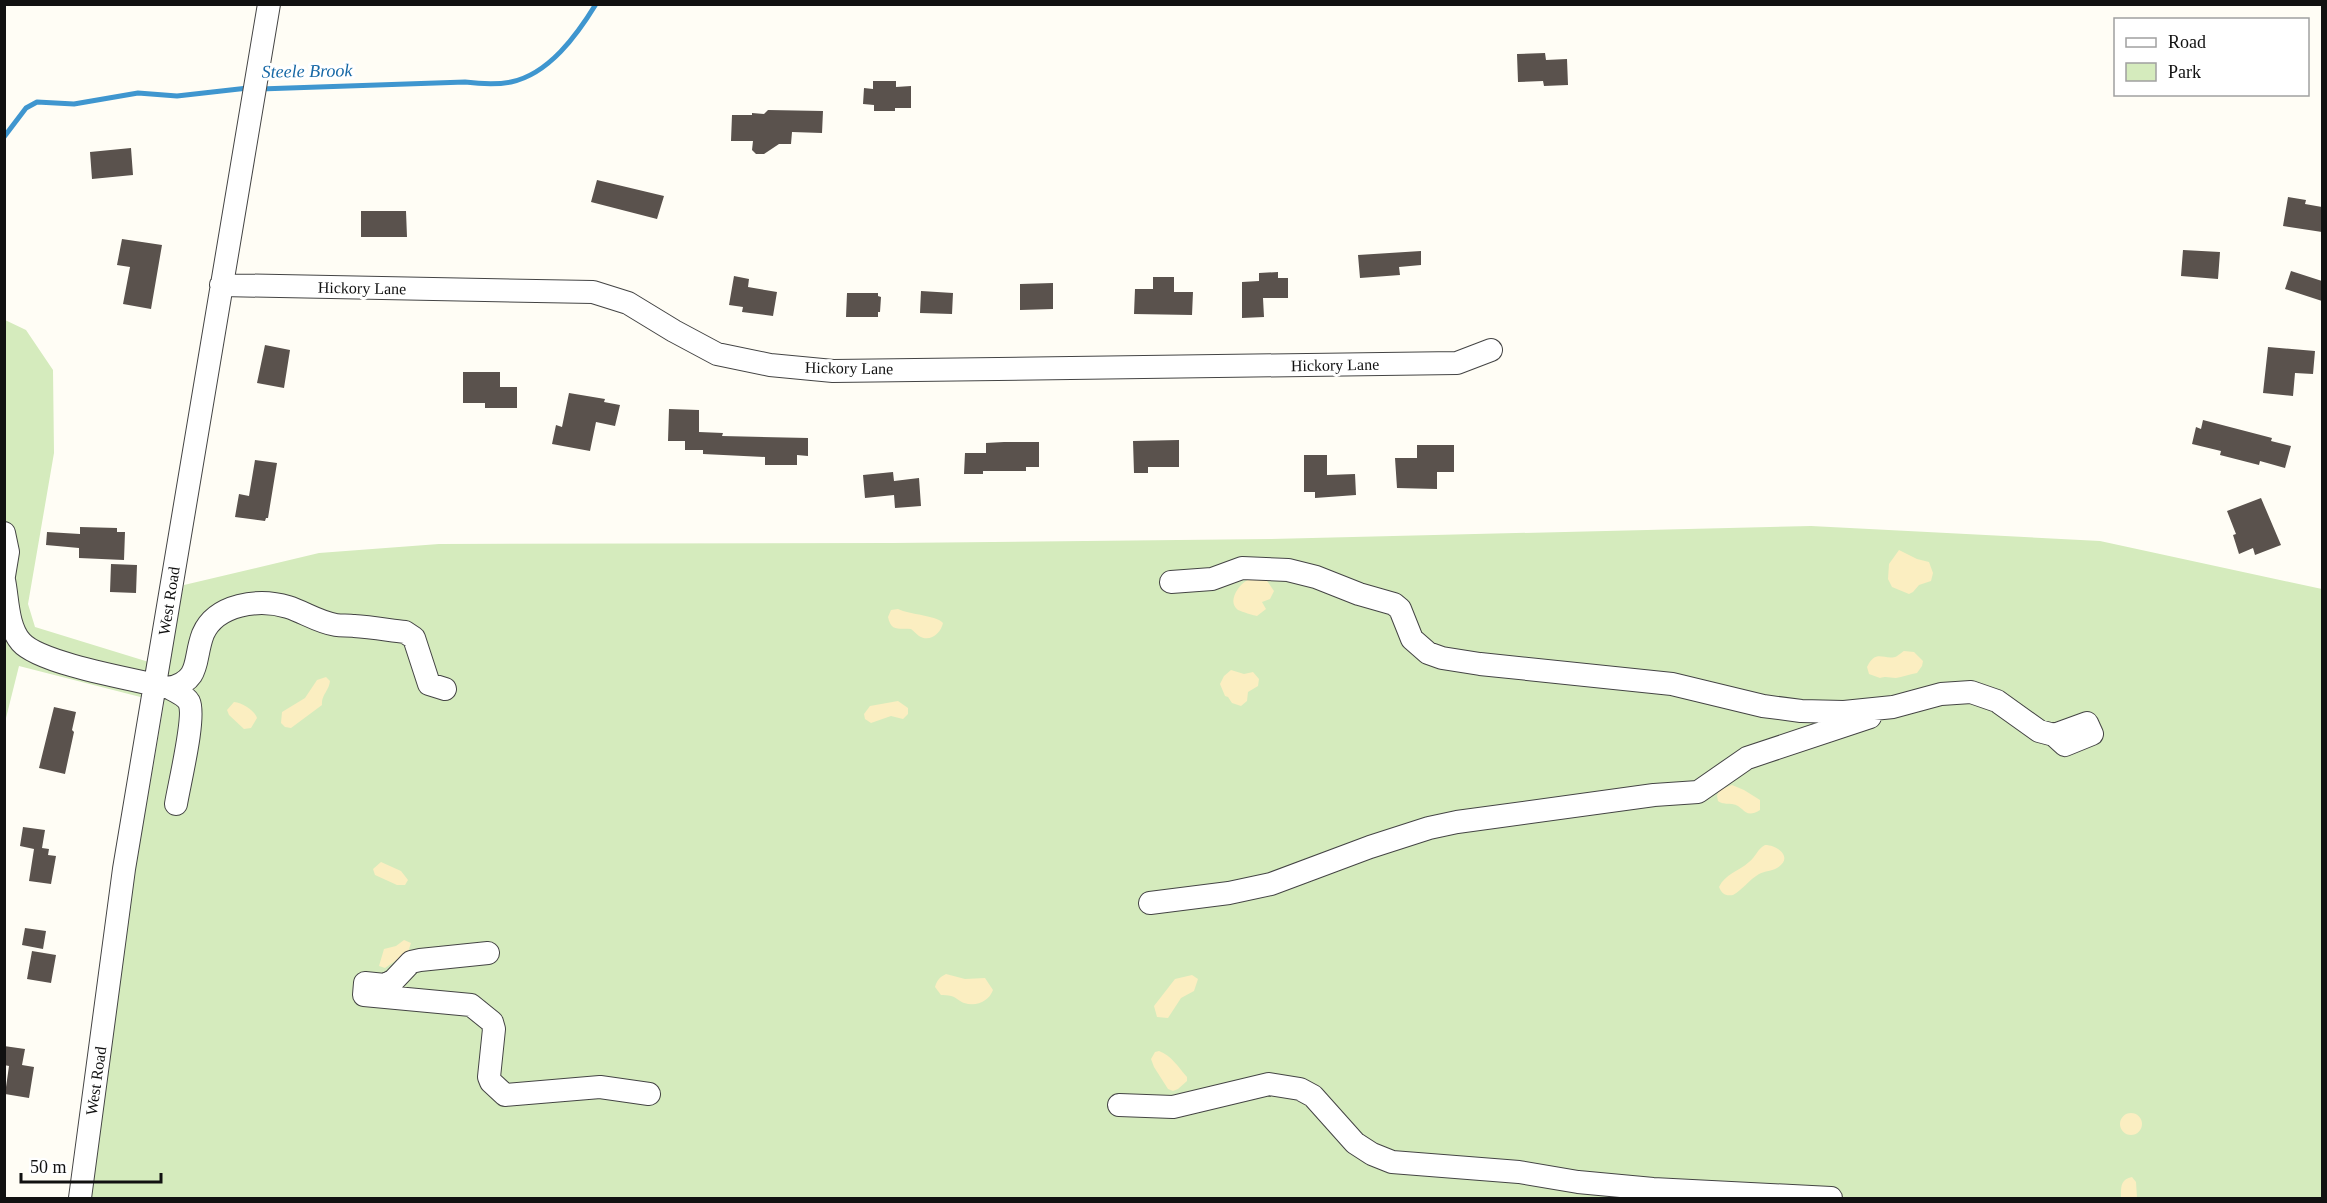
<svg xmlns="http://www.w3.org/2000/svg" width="2327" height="1203" font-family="Georgia,serif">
  <rect width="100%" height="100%" fill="#fffdf5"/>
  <path fill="#d5ebbd" d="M5 320 26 330 53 370 54 453 28 604 35 627 165 667 184 585 319 553 439 544 892 543 1271 539 1811 526 2100 541 2322 589V1198H84L121 953 164 703 19 666 5 722Z"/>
  <path fill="#fbeec1" d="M1899 550 1917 559 1929 562 1933 573 1931 581 1919 585 1913 592 1909 594 1892 587 1888 579 1889 564Z
    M1265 578 1274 591 1270 599 1262 602 1266 609 1257 616C1252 615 1243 612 1238 610 1227 602 1238 586 1246 581 1251 578 1259 578 1265 578Z
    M898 609C910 615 936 615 943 623 941 633 930 643 919 636 916 634 914 631 911 629 899 628 891 632 888 617L891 610Z
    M1904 651 1914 652 1923 661 1922 666 1917 673C1911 674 1902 677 1896 678 1889 678 1887 676 1880 678L1869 674 1867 667C1876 649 1883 660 1895 657 1897 657 1903 651 1904 651Z
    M1231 670 1244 674 1253 672 1259 679 1258 686 1248 692 1247 701 1241 706 1232 703 1228 697 1225 696 1220 684 1224 676Z
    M326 677 330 681C329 691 321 695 322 705L291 728 285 727 281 723 282 712 305 698 317 680Z
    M898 701 908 708V714L903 719 891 716 871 723 865 719 864 714 870 706Z
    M234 702C243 703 255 711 257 718L251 728 244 729 229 715 227 710Z
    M1732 785 1744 790 1760 800V810C1744 820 1745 806 1732 804 1726 803 1724 805 1718 801L1717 796 1719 790Z
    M1765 845C1778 845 1794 858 1777 868 1772 871 1765 871 1759 874 1749 880 1742 890 1733 895 1725 896 1722 894 1719 887 1725 874 1739 871 1749 862 1756 857 1757 849 1765 845Z
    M381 862 401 871 408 880 405 885H397L375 875 373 869Z
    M404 940 411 943 408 952 385 968 379 966 384 949 396 946Z
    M946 974 965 979 985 978 993 990C989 1001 977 1007 964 1003 959 1001 956 997 951 996 948 995 944 995 941 995L935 987C937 980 940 977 946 974Z
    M1192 975 1198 979 1194 991 1181 998 1168 1018 1157 1017 1154 1006 1175 979Z
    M1159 1051C1171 1055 1179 1068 1187 1077V1081L1178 1089 1173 1091 1168 1089 1154 1067 1151 1059 1155 1052Z
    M2120 1124a11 11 0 1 1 22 0a11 11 0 1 1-22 0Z
    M2132 1177 2136 1182 2137 1198H2121C2121 1188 2120 1179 2132 1177Z"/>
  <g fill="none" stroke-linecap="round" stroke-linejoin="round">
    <path stroke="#3f96cf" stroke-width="5" d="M260 89 465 82C481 84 496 85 511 82 549 74 577 35 596 4
      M4 137 26 108 37 102 74 104 138 93 177 96 248 88"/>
  </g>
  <path fill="#5a524d" d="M1545 53 1546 60 1567 59 1568 85 1544 86 1543 81 1518 82 1517 54Z
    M873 81H896V87L911 86V108H895V111H874V105L863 104 864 88 873 89Z
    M768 110 823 111 822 133 792 132 791 144H779L764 154H756L752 150 753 141H731L732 115H752V113L764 114Z
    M131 148 133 175 92 179 90 152Z
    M597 180 664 196 657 219 591 202Z
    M2288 197 2306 200 2305 204 2322 207V232L2283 226Z
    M361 211H406L407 237H361Z
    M122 239 162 245 151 309 123 304 130 267 117 265Z
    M2183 250 2220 252 2218 279 2181 276Z
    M1421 251V265L1399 267 1400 275 1360 278 1358 255Z
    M2291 271 2322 281V301L2285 289Z
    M1278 272V278H1288V298H1263L1264 317 1242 318V282L1259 281V273Z
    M734 276 749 279 748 287 777 292 773 316 742 312 743 307 729 305Z
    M1153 277H1174V292H1193L1192 315 1134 314 1135 289H1153Z
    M1053 283V309L1020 310V284Z
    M921 291 953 293 952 314 920 313Z
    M847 293H878V296L881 297 880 312H878V317H846Z
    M265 345 290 350 284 388 257 383Z
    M2268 347 2315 351 2313 374 2295 373 2293 396 2263 393Z
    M463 372H500V387H517V408H485V403H463Z
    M569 393 605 399 604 402 620 405 615 426 596 422 590 451 552 444 556 425 562 427Z
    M669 409 699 410V432L723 433 722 436 808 438V456L797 455V465H765V457L703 454V450H685V441H668Z
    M2203 420 2272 438 2271 441 2291 446 2285 468 2260 461 2259 465 2220 455 2221 451 2192 444 2196 427 2201 429Z
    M1179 440V467H1148V473H1134L1133 441Z
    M1004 442H1039V467H1026V471H983V474H964L965 453H986V443Z
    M1417 445H1454V472H1437V489L1397 488 1395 458H1417Z
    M1304 455H1327V475L1355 474 1356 495 1315 498V492H1304Z
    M255 460 277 463 268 518H266L265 521 235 517 239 494 249 496Z
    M893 472 894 481 919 478 921 506 895 508 894 495 865 498 863 475Z
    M2261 498 2281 545 2255 555 2253 548 2239 554 2233 535 2236 534 2227 511Z
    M80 527 117 528V532H125L124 560 79 558V548L46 545 47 532 80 534Z
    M111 564 137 565 136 593 110 592Z
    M54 707 76 712 72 730 74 732 65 774 39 768Z
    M23 827 45 830 42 848 49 849 48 855 56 856 51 884 29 881 34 849 20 846Z
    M25 928 46 931 43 949 22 945Z
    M32 951 56 955 51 983 27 979Z
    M4 1046 25 1049 22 1065 34 1067 29 1098 5 1094 9 1066 4 1065Z"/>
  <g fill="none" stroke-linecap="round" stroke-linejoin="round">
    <defs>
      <path id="minor" d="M221 285 593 292 628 303 674 331 717 354 770 365 833 371 1457 363 1491 350
        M4 533 8 552 4 576
        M4 580C8 599 7 626 21 642 40 664 137 680 170 688 176 692 185 695 189 702 196 716 179 785 176 804
        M1171 582 1212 579 1242 568 1288 570 1316 577 1359 594 1394 604 1400 609 1412 639 1428 653 1442 658 1480 664 1672 684 1763 706 1801 711 1844 712 1893 707 1941 694 1971 692 1997 701 2039 731 2054 735 2065 745 2092 734 2087 723 2054 735
        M170 688C202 679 193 660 203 634 216 604 259 598 288 607 304 612 318 622 336 625 342 626 348 625 354 626 371 627 388 630 405 632L414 638 429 684 445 689
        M1150 903 1229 893 1271 884 1370 847 1429 828 1457 822 1654 795 1698 792 1747 758 1870 717
        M488 953 420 960 411 962 394 980 385 985 365 983 364 995 471 1005 492 1022 494 1029 489 1077 491 1082 505 1095 600 1087 649 1094
        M1119 1105 1173 1107 1269 1084 1300 1089 1313 1096 1355 1143 1372 1154 1392 1162 1519 1172 1578 1182 1653 1189 1831 1198
        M80 1198 124 869 269 4"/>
    </defs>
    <use href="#minor" stroke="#444" stroke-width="24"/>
    <use href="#minor" stroke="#fff" stroke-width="22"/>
  </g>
  <g text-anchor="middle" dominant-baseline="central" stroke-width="6" stroke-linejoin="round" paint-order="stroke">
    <g font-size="16" fill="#111" stroke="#fff">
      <text transform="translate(362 288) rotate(1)">Hickory Lane</text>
      <text transform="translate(1335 365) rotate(-1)">Hickory Lane</text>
      <text transform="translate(849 368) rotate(1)">Hickory Lane</text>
      <text transform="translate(169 601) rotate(-81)">West Road</text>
      <text transform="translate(96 1081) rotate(-82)">West Road</text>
    </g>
    <g font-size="18" font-style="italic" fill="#1768a6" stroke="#fff">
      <text transform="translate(307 71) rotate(-1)">Steele Brook</text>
    </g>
  </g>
  <rect width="2327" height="1203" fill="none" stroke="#111111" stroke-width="12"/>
  <rect x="2114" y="18" width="195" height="78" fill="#ffffff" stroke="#a0a0a0" stroke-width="1.5"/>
  <rect x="2126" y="38" width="30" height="9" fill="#ffffff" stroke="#a0a0a0" stroke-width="1.5"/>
  <text x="2168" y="48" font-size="18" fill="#111111">Road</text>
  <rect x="2126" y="63" width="30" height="18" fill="#d5ebbd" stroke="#a0a0a0" stroke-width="1.5"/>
  <text x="2168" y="78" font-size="18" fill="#111111">Park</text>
  <path d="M21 1173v9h140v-9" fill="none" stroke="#111111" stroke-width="3"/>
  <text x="30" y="1173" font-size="18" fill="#111111" stroke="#ffffff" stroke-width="4.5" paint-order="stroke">50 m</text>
</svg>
